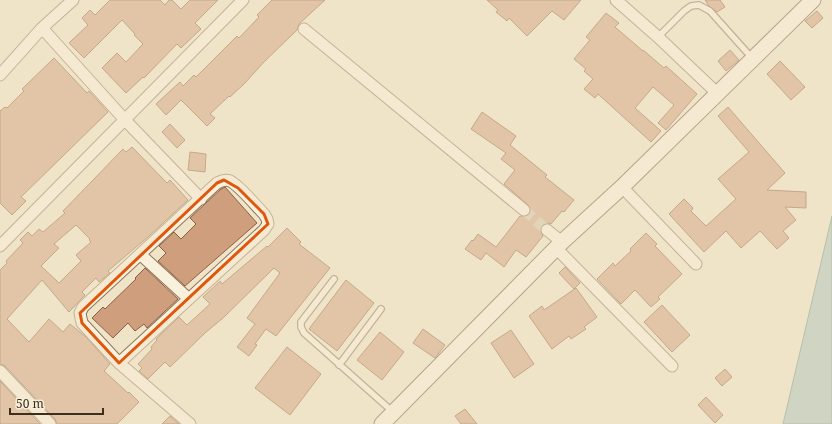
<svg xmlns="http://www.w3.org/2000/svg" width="832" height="424" font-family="'Noto Serif',serif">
  <rect width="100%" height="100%" fill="#f0e4c8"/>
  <path fill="#a9c4bc" stroke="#6f938a" d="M832 216V424H783Z"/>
  <path fill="#cf9f7d" stroke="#8d5f41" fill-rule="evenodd" d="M110 0H160L165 5 169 0H172L181 9 190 0H218L195 23 201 29 181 48 177 44 144 78 143 77 126 93 102 68 117 53 126 62 143 44 134 35 135 34 122 20 84 58 69 43 88 25 82 18 90 10 95 15Z
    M272 0H325L299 24 297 30 263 63 245 83 230 97 229 96 210 114 215 118 207 126 181 100 166 115 156 104 180 82 183 86 194 75 196 77 237 36 239 38 259 17 257 15Z
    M487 0H581L564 20 552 11 527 36 509 18 507 21 496 12 498 10Z
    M705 0H720L725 7 717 12 709 6Z
    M817 11 823 18 812 28 805 21Z
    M606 13 619 23 615 27 643 51V50L664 68 666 66 697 94 666 130 658 123 674 105 653 87 635 108 661 131 651 142 598 94 595 98 584 89 593 79 584 71 586 69 574 59 590 40 586 37Z
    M730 50 739 60 726 71 718 61Z
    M54 58 87 93 89 91 108 112 21 197 26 201 12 215 0 203V111L5 107 7 108 24 91 22 89Z
    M780 61 805 87 791 100 767 74Z
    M728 107 785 173 767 190 806 192V208L785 207 796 220 783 231 789 238 777 249 760 231 741 248 726 231 704 252 669 214 684 199 693 208 691 211 706 226 736 199 718 179 749 152 718 116Z
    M482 112 516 136 510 145 547 175 545 177 574 200 564 212 562 211 551 224 548 223 542 225 540 229 543 236 526 257 516 250 504 267 486 253 481 260 465 249 472 240 473 241 478 234 496 247 520 216H527L531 211 528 205 504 184 515 170 501 159 506 153 471 129Z
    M170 124 185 140 177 148 162 132Z
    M132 147 167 183 170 180 188 200 149 236 108 271 110 273 99 282 96 278 82 292 85 295 69 312 42 280 7 319 29 342 49 319 63 332 70 324 86 337 110 364 104 371 128 393 129 392 139 402 117 424H57L55 419 5 366 0 364V270L7 263 6 261 23 243 20 240 28 232 32 236 39 229 43 232 65 213 63 211 123 149 126 152ZM76 225 90 239 89 240 91 242 76 255 81 261 59 283 41 266 59 248 54 244Z
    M190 152 206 154 205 172 188 170Z
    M225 187 257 223 185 286 158 261 166 253 159 246 174 232 181 239 196 224 190 218 221 189Z
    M287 228 301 242 299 244 330 268 276 336 266 329 255 344 257 345 249 356 237 347 255 324 247 318 280 273 274 268 223 318 205 333 170 367 165 362 148 379 139 371 142 368 138 364 152 349 151 347 157 340 156 339 179 317 187 325 210 304 203 297 220 281 222 284 267 246 268 247Z
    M646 233 657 244 655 246 682 274 658 297 660 299 651 307 635 290 621 304 597 279 613 263 615 266 631 251 630 249Z
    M565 267 580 283 574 289 559 273Z
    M145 268 178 299 147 328 144 324 135 331 128 323 113 338 92 318 103 307 105 309 136 279 135 278Z
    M346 280 374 303 337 351 309 329Z
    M576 288 597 317 584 327 586 329 571 339 569 336 552 349 529 316 542 306 544 310Z
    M662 305 690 335 672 352 644 322Z
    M423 329 445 345 435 358 413 343Z
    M511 330 534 364 514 378 491 343Z
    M380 332 404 352 382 380 357 360Z
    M287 347 321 374 290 415 255 388Z
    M725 369 732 377 722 386 715 378Z
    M0 381 40 424H0Z
    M706 397 723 415 715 423 698 405Z
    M465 409 477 424H461L455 416Z
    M170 416 179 424H162Z"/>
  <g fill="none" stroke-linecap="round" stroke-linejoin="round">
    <path stroke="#ccc0a6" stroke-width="11" stroke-dasharray="11 5.5" stroke-linecap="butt" d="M524 210 547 230"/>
    <defs>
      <path id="service" d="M658 37 684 11 691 6 699 5 710 11 752 58
        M334 279 301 322V327L304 333 393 412
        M339 365 381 309"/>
      <path id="minor" d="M616 0 658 37 718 94
        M42 28 125 120 201 199
        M304 29 524 210
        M0 75 42 28 73 0
        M622 187 696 264
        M547 230 562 242
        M0 246 243 0
        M556 248 672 366
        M141 255 189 299
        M119 363 264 230 268 224 267 219 264 214C256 206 240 186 230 181 226 179 221 181 217 183L83 307 80 313 82 323 119 363 190 424
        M0 371 50 424"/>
      <path id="secondary" d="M382 424 562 242 622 187 813 0"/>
    </defs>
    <use href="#service" stroke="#8d765c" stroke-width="8"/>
    <use href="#minor" stroke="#8d765c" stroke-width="13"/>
    <use href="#secondary" stroke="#6f573f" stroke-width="17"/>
    <use href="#service" stroke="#faf1dc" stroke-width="5.5"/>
    <use href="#minor" stroke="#faf1dc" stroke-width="11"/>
    <use href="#secondary" stroke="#faf1dc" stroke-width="15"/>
  </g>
  <path d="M0 0H832V424H0ZM224 180 238 188 264 214 268 224 119 363 82 323 80 313 217 183Z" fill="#f0e4c8" fill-opacity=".55" fill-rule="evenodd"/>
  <path fill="none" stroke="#df570d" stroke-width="3" stroke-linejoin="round" d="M224 180 238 188 264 214 268 224 119 363 82 323 80 313 217 183Z"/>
  <path d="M10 408v6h93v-6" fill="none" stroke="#3d2e20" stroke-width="2"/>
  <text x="16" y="408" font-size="12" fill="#3d2e20" stroke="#f7eed8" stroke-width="3" paint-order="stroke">50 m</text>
</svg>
